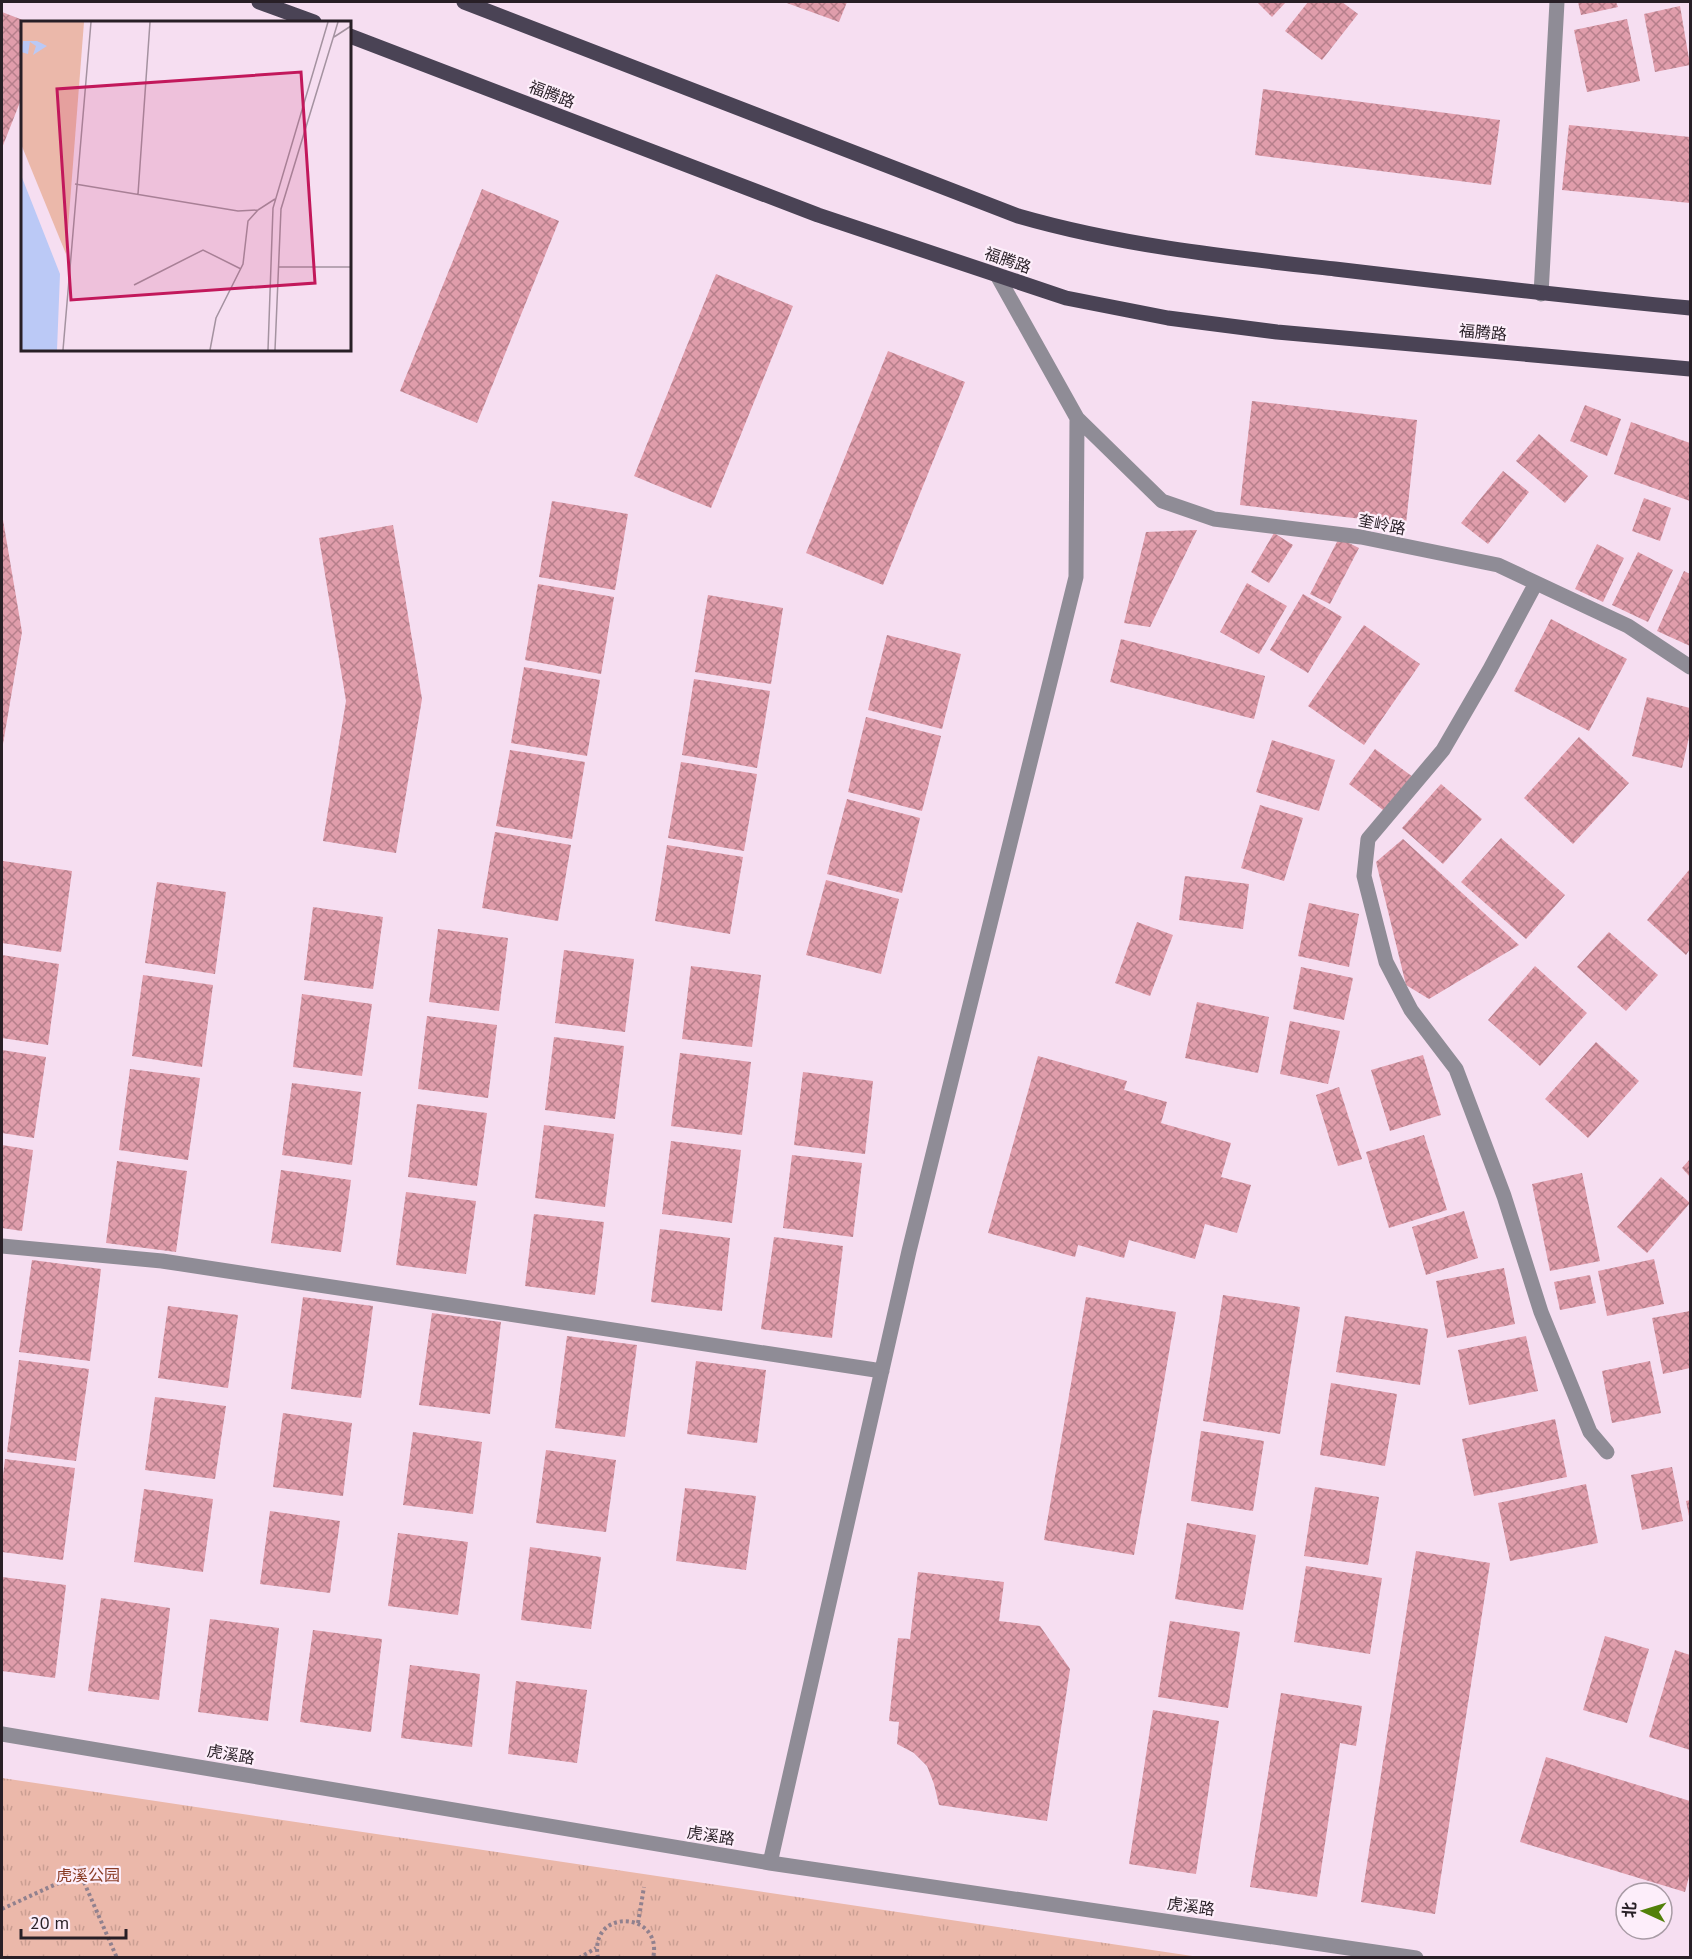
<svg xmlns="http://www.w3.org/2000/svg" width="1692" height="1959" font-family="'PT Sans','Noto Sans SC',sans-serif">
  <defs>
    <pattern id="grass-tufts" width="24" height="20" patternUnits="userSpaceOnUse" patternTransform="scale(1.5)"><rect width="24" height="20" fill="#ebb8aa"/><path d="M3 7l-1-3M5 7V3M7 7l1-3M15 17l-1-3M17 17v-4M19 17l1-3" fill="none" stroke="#ca9e92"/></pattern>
    <pattern id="building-cross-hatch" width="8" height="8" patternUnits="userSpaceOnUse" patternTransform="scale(1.5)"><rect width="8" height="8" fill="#e09dab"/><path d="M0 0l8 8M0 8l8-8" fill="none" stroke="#b67f8b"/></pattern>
  </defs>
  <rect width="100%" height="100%" fill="#f6def1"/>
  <path fill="url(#grass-tufts)" d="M2 1778 1199 1957H2Z"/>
  <path fill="url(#building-cross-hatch)" d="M784 2H847L839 22Z
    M1257 2H1286L1272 17Z
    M1308 2H1342L1358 14 1322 60 1285 31Z
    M1578 2H1616L1618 7 1581 15Z
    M1680 6 1690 65 1655 72 1644 14Z
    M2 12 28 22H22V97L2 148Z
    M1627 19 1640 81 1587 92 1574 30Z
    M1263 89 1500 120 1491 185 1255 155Z
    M1569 125 1690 137V203L1562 190Z
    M482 189 559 221 477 423 400 391Z
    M716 274 793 306 711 508 634 476Z
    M888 351 965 382 883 585 806 553Z
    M1252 401 1417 420 1406 524 1240 505Z
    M1585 405 1621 419 1607 456 1570 441Z
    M1631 422 1690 443V501L1614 474Z
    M1539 434 1588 476 1565 503 1516 461Z
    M1503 471 1529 492 1488 544 1461 523Z
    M1644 498 1671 508 1660 541 1632 531Z
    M552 501 628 514 615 590 539 577Z
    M2 514 22 632 3 744 2 743Z
    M393 525 422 699 396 853 323 841 346 701 319 538Z
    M1197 530 1150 627 1124 623 1146 532Z
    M1274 533 1293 545 1269 583 1251 572Z
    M1339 538 1359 548 1330 604 1310 594Z
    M1597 544 1624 558 1603 602 1575 589Z
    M1638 552 1673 570 1648 622 1612 605Z
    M1684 571 1690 574V646L1657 631Z
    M1247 583 1287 606 1259 654 1220 632Z
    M538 584 614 597 601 674 525 660Z
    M1303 594 1342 617 1308 673 1270 650Z
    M708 595 783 608 771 684 695 672Z
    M1551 619 1627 659 1589 731 1514 691Z
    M1364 625 1420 664 1364 745 1308 706Z
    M887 635 961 654 942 729 868 710Z
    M1121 639 1265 676 1254 719 1110 682Z
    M524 667 600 680 587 756 511 743Z
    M694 679 770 691 757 768 682 755Z
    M1647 697 1690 708V733L1682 768 1632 756Z
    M866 717 941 736 922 811 848 792Z
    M1579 737 1629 783 1573 844 1524 798Z
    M1272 740 1335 760 1319 811 1256 792Z
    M1375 749 1413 777 1387 813 1349 784Z
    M510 750 585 762 572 839 496 826Z
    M681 762 757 774 744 851 668 838Z
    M1441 784 1482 819 1443 864 1402 828Z
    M847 799 920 818 902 893 827 874Z
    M1260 805 1303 818 1284 881 1241 868Z
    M495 832 571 845 558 921 482 908Z
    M1501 838 1565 895 1526 939 1461 882Z
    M1403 839 1519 945 1429 999 1406 985 1376 862Z
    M667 845 743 857 730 934 655 921Z
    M3 861 72 871 61 952 2 943Z
    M1689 870 1690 949 1686 955 1647 920Z
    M1185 876 1249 884 1243 929 1179 920Z
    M826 880 899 899 881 974 806 955Z
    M157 882 226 892 215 974 145 963Z
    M1309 903 1359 914 1349 967 1298 956Z
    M313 907 383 917 373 989 304 980Z
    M1137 922 1173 935 1150 996 1115 983Z
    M438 929 508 938 499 1011 429 1002Z
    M1609 932 1658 975 1626 1011 1577 967Z
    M564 950 634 959 625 1032 555 1023Z
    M2 955 59 964 48 1045 2 1038Z
    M691 966 761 975 752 1047 682 1039Z
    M1535 966 1587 1013 1540 1066 1488 1020Z
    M1301 967 1353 978 1344 1020 1293 1009Z
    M143 975 213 985 202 1067 132 1056Z
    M302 994 372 1004 362 1076 293 1067Z
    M1197 1002 1269 1017 1258 1073 1185 1058Z
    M427 1016 497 1025 488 1098 418 1089Z
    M1290 1021 1340 1031 1328 1084 1280 1074Z
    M554 1037 624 1046 615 1119 545 1110Z
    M1596 1042 1639 1081 1588 1138 1545 1099Z
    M2 1050 46 1057 34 1138 2 1133Z
    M680 1053 751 1062 742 1135 671 1126Z
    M1423 1055 1441 1115 1390 1131 1371 1070Z
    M1038 1056 1127 1081 1124 1090 1167 1102 1161 1123 1231 1143 1221 1177 1251 1185 1237 1233 1205 1224 1195 1259 1129 1240 1124 1258 1078 1245 1075 1257 988 1233Z
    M130 1069 200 1078 188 1160 119 1150Z
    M803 1072 873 1081 865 1154 794 1145Z
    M292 1083 361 1092 352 1165 282 1155Z
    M1339 1087 1362 1159 1338 1166 1316 1095Z
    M417 1104 487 1113 477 1186 408 1177Z
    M544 1125 614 1134 605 1207 535 1198Z
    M1424 1135 1447 1210 1389 1228 1366 1152Z
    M671 1141 741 1150 732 1223 662 1214Z
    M2 1145 33 1150 22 1231 2 1228Z
    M792 1155 862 1163 853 1237 783 1228Z
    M1690 1159V1177L1682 1168Z
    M117 1161 187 1171 176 1252 106 1243Z
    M281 1170 351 1180 341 1252 271 1243Z
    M1582 1173 1600 1261 1550 1271 1532 1184Z
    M1661 1177 1690 1203 1647 1253 1617 1227Z
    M406 1192 476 1201 466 1274 396 1265Z
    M1464 1211 1478 1258 1426 1275 1412 1227Z
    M534 1214 604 1222 595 1295 525 1286Z
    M660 1229 730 1238 722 1311 651 1302Z
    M774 1237 843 1246 832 1338 761 1329Z
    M1654 1259 1664 1304 1607 1316 1598 1271Z
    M32 1260 101 1269 90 1361 19 1352Z
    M1504 1268 1515 1324 1447 1338 1436 1281Z
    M1590 1275 1596 1303 1560 1310 1554 1282Z
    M1223 1295 1300 1307 1280 1434 1203 1421Z
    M303 1297 373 1306 361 1398 291 1389Z
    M1086 1297 1176 1312 1134 1555 1044 1540Z
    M168 1306 238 1315 228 1388 158 1378Z
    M1690 1311V1368L1663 1374 1652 1318Z
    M432 1313 501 1322 490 1414 419 1405Z
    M1345 1316 1428 1329 1420 1385 1336 1372Z
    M567 1336 637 1345 625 1437 555 1428Z
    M1526 1336 1538 1391 1469 1405 1458 1350Z
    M19 1360 89 1369 76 1461 7 1452Z
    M696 1361 766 1370 757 1443 687 1434Z
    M1650 1361 1661 1413 1612 1423 1602 1371Z
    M1331 1383 1397 1394 1385 1466 1320 1455Z
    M155 1397 226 1406 215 1479 145 1470Z
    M283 1413 352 1423 343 1496 273 1487Z
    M1555 1419 1567 1477 1474 1496 1462 1439Z
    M1201 1431 1264 1441 1253 1511 1191 1501Z
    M413 1432 482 1442 473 1514 403 1505Z
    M546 1450 616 1460 606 1532 536 1523Z
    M5 1459 75 1468 63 1560 2 1552V1484Z
    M1672 1467 1683 1521 1642 1530 1631 1475Z
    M1586 1484 1598 1543 1510 1561 1498 1503Z
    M1315 1487 1379 1497 1368 1565 1304 1556Z
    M685 1488 756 1496 746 1570 676 1561Z
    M144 1489 213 1499 203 1572 134 1562Z
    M1690 1500V1516H1689L1686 1501Z
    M270 1511 340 1521 330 1593 260 1584Z
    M1187 1523 1256 1535 1243 1610 1175 1599Z
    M398 1533 468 1542 458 1615 388 1606Z
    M530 1547 601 1557 591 1629 521 1620Z
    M1416 1551 1490 1563 1435 1914 1361 1902Z
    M1306 1566 1382 1578 1370 1654 1294 1642Z
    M918 1572 1004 1582 999 1621 1040 1626 1070 1669 1047 1821 939 1805 934 1784 927 1766 914 1753 897 1744 899 1722 889 1721 898 1638 910 1639Z
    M2 1577 66 1585 55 1678 2 1671Z
    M101 1598 170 1608 159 1700 88 1691Z
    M210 1619 279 1628 268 1721 198 1712Z
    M1170 1621 1240 1632 1228 1708 1158 1697Z
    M313 1630 382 1639 371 1732 300 1722Z
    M1605 1636 1649 1649 1627 1723 1583 1710Z
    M1675 1650 1690 1655V1750L1649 1737Z
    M410 1665 480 1674 472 1747 401 1738Z
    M516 1681 587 1690 577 1763 508 1754Z
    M1281 1693 1362 1706 1356 1746 1340 1743 1317 1897 1250 1887Z
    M1153 1710 1219 1721 1196 1874 1129 1864Z
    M1546 1757 1690 1801V1873L1685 1892 1520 1842Z"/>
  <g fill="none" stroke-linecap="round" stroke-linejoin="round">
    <path stroke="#91818e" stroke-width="4" stroke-dasharray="3 3" stroke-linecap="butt" d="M2 1909 80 1873 117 1958
      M638 1923 644 1887
      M579 1958 596 1948
      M598 1958C588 1907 664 1911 653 1958"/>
    <path stroke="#8f8c96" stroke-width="15" d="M1541 294 1557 2
      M1077 418 1162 501 1214 519 1361 537 1498 565 1628 626 1690 667
      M1536 583 1490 669 1443 750 1368 839 1364 876 1386 962 1411 1010 1456 1069 1504 1196 1541 1312 1590 1432 1607 1452
      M2 1246 162 1261 882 1371
      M2 1734 770 1863 1416 1958
      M770 1863 909 1251 1076 577 1077 418 997 275"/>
    <path stroke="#4a4355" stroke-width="15" d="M259 2 314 22
      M464 2 1018 216C1122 246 1228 257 1335 269 1453 283 1572 297 1690 308
      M350 36 818 215 1066 298 1168 318 1277 332 1690 369"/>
  </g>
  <g text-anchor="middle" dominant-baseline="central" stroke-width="4.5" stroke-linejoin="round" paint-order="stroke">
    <g font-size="16" fill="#281f26" stroke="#fdeefa">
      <text transform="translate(552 94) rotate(21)">福腾路</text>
      <text transform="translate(1008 260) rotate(19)">福腾路</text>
      <text transform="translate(1483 332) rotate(5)">福腾路</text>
      <text transform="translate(1382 524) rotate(11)">奎岭路</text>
      <text transform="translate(231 1754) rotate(10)">虎溪路</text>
      <text transform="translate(711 1835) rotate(9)">虎溪路</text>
      <text transform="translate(1191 1906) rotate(8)">虎溪路</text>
    </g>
    <g font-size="16" fill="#893c26" stroke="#fdeefa">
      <text x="88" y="1875">虎溪公园</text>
    </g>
  </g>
  <g transform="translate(21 21)">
    <rect width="330" height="330" fill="#f6def1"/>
    <path d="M0 1H63L45 233 0 123Z" fill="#ebb8aa"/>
    <path d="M2 20H16L26 25 12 34 15 25 9 21 7 33 0 31ZM0 154 39 253 36 329H1Z" fill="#bbc9f6"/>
    <path fill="none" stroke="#a492a0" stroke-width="1.5" d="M313 16 330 5M54 163 217 190 237 189 254 178M117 173 129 1M257 246H330M113 264 182 229 220 248M42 329 70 1M189 329 195 297 222 243 227 200 237 189M247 329 252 187 307 1M254 329 260 188 317 1"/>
    <path fill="#c2185b" fill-opacity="0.15" stroke="#c2185b" stroke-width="3" d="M280 51 294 262 50 279 36 68Z"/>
    <rect width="330" height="330" fill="none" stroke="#281f26" stroke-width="3"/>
  </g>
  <rect width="1692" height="1959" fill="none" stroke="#281f26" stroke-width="6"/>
  <g transform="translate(1644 1911) rotate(274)"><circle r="28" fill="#fdeefa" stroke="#a89ba5" stroke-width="1.5"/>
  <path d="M0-4.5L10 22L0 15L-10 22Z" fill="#52800a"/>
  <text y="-9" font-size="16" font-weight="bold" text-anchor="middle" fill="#281f26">北</text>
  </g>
  <path d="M21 1929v9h105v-9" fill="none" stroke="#281f26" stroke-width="3"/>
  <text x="30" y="1929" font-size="18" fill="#281f26" stroke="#fdeefa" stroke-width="4.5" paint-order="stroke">20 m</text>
</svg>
